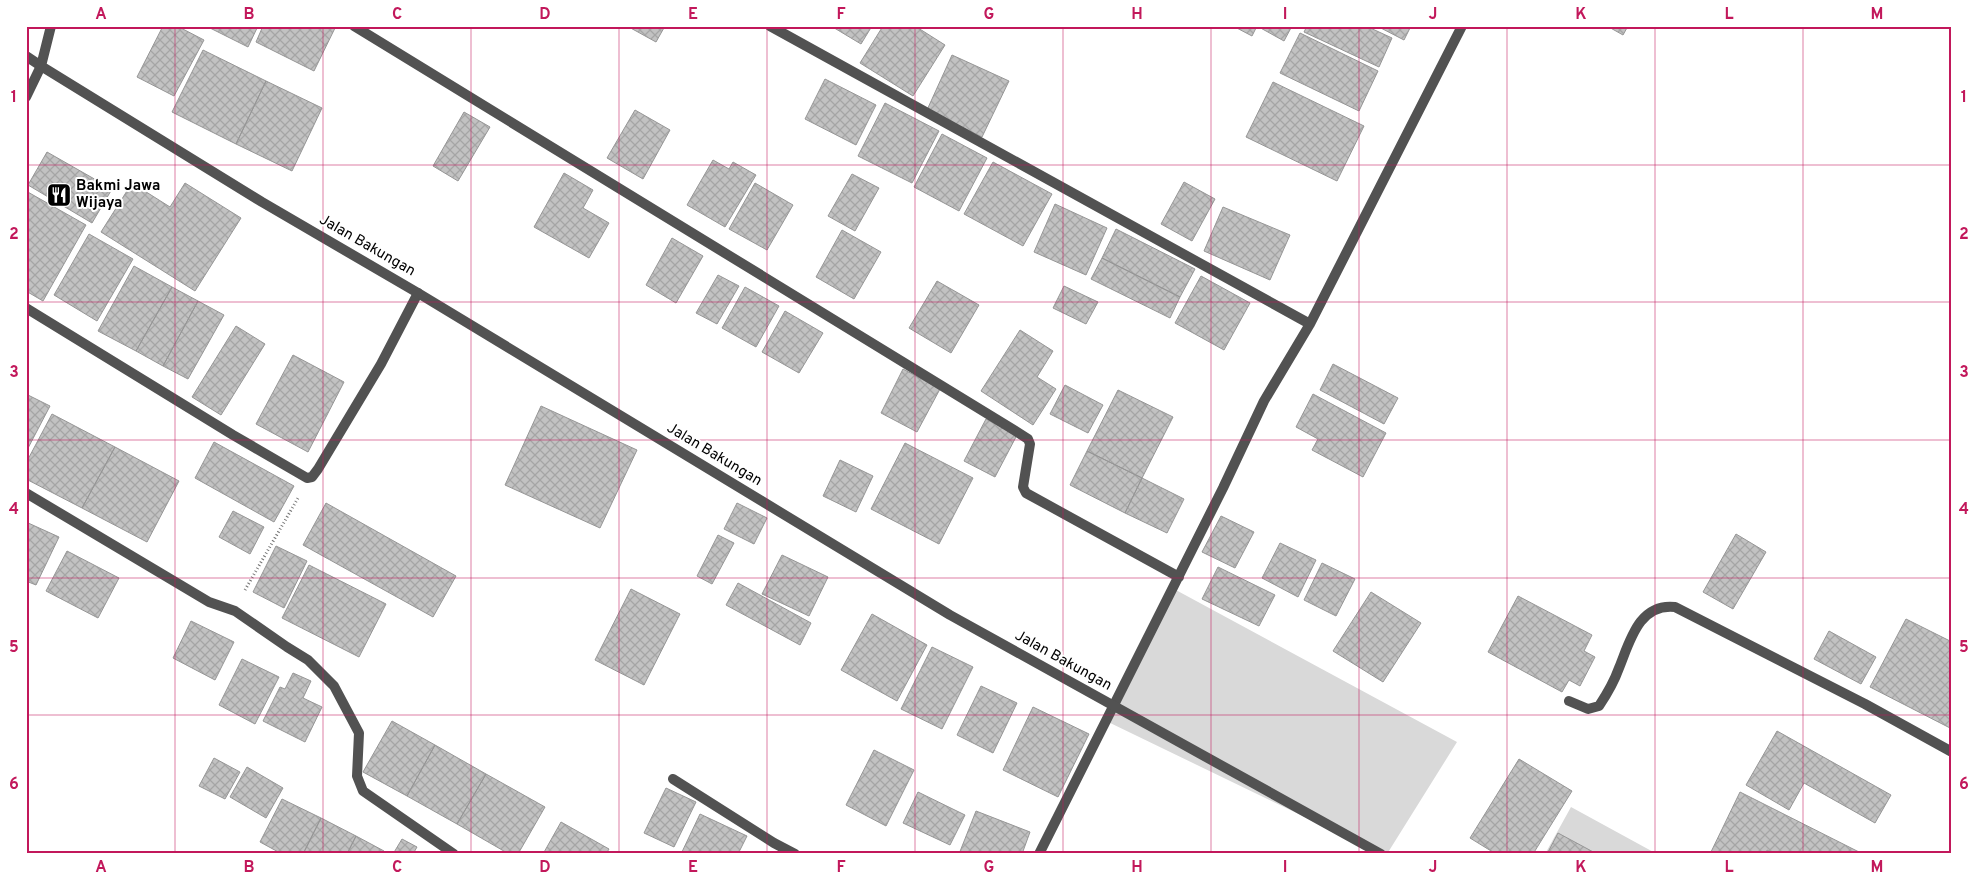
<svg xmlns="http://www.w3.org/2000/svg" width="1978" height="880" font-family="Overpass,sans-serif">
  <defs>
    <pattern id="building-cross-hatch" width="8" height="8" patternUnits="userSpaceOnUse" patternTransform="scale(1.25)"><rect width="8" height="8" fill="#c2c2c2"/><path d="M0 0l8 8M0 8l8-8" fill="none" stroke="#a5a5a5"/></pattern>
  </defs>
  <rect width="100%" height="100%" fill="#fff"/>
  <path fill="#d9d9d9" d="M1174 589 1457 742 1387 854H1381L1104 720Z
    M1571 807 1657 854H1545Z"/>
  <path fill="url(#building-cross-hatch)" stroke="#969696" d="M163 26H177L204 40 174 96 137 77Z
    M206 26H258L248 47Z
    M263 26H336L314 71 256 42Z
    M627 26H665L656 42Z
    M831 26H872L861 44Z
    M883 26H915L945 45 913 96 860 63Z
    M1233 26H1292L1284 41 1257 26 1252 36Z
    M1307 26H1366L1392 38 1379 67 1304 32Z
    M1377 26H1411L1404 40Z
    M1607 26H1628L1623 35Z
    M1300 33 1378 71 1359 111 1280 73Z
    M203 50 266 81 236 144 172 112Z
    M952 55 1009 81 982 137 927 110Z
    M825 79 876 105 856 145 805 119Z
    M266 81 322 108 292 171 236 144Z
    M1273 82 1364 126 1337 181 1246 137Z
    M885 103 939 131 912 183 858 156Z
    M635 110 670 130 643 179 607 158Z
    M464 112 490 127 458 181 433 166Z
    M942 134 987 158 959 211 914 187Z
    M47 152 112 189 92 223 28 185Z
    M713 160 729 169 733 162 756 175 725 227 687 205Z
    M993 162 1052 194 1023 246 964 214Z
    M564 173 593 190 583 208 609 223 589 258 534 227Z
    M852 174 879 188 855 231 828 216Z
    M1184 182 1215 199 1192 241 1161 224Z
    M132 183 170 207 185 183 241 218 195 291 101 232Z
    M755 183 793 205 767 250 729 229Z
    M26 191 86 225 43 301 26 291Z
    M1055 204 1107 228 1086 275 1034 252Z
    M1223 207 1290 235 1270 280 1204 251Z
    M1116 229 1195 269 1180 297 1102 258Z
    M842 230 881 252 854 299 816 277Z
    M89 234 133 259 97 321 54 295Z
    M672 238 703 256 676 303 646 285Z
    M1102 258 1180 297 1170 318 1091 279Z
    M134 266 172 287 136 351 98 331Z
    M718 275 739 286 717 324 696 313Z
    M1201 276 1250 303 1224 350 1175 323Z
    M937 281 979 305 951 353 909 328Z
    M1064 286 1098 302 1086 324 1053 308Z
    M172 287 198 301 163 366 136 351Z
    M745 287 779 306 756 347 722 328Z
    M198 301 224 315 188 379 163 366Z
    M785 311 823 333 799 373 762 352Z
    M236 326 265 344 221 415 192 397Z
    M1020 330 1053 351 1037 377 1056 389 1033 425 981 391Z
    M293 355 344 382 308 452 256 424Z
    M1333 364 1398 398 1384 424 1320 390Z
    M903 369 940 389 917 432 881 413Z
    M1065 385 1103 405 1088 433 1050 414Z
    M1118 390 1173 417 1142 478 1087 451Z
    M26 394 50 406 26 452Z
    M1313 394 1386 433 1363 477 1312 450 1318 439 1296 427Z
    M541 406 637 450 600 528 505 485Z
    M52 414 115 447 82 508 26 479V463Z
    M986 419 1017 435 995 477 964 461Z
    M214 442 294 486 274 522 195 478Z
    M905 443 973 478 939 544 871 509Z
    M115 447 179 481 147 542 82 508Z
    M1087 451 1142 478 1125 513 1070 485Z
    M840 460 873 476 856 512 823 496Z
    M1142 478 1184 499 1167 533 1125 513Z
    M326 503 456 576 433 617 303 545Z
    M737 503 767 518 754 544 724 529Z
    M233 511 264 527 250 554 219 537Z
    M1221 516 1254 532 1235 568 1202 552Z
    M26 522 59 537 36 585 26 581Z
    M1736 534 1766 552 1733 609 1703 592Z
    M718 535 734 543 712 584 697 576Z
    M1280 543 1316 560 1298 597 1262 578Z
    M276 546 307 561 284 608 253 592Z
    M67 551 119 578 98 618 46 591Z
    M782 555 828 577 809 616 762 594Z
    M1322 563 1355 579 1336 616 1304 600Z
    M309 565 386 604 359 657 282 618Z
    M1218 567 1275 595 1259 626 1202 599Z
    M738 583 811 623 800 645 726 605Z
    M631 589 680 614 644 685 595 660Z
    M1371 592 1421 623 1383 682 1333 651Z
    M1518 596 1592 635 1584 651 1595 657 1580 686 1569 680 1562 692 1488 652Z
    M872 614 927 645 897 701 841 670Z
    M1906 619 1952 642V729L1870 687Z
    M191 621 234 642 215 680 173 658Z
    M1829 631 1876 657 1861 684 1814 659Z
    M932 647 973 667 942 729 901 709Z
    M242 659 279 677 255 724 219 705Z
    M293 673 311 681 303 698 322 707 305 742 263 721 280 687 285 689Z
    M981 686 1017 703 993 753 957 735Z
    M1033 707 1089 734 1058 797 1003 770Z
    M392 721 435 745 407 796 363 772Z
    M1777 731 1891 795 1875 823 1804 783 1789 810 1746 785Z
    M435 745 486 774 457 824 407 796Z
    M874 750 914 770 886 826 846 805Z
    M214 758 240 772 225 799 199 786Z
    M1519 759 1572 791 1533 854H1496L1470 838Z
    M247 767 283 788 266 818 230 797Z
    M486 774 545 807 518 854H509L457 824Z
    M666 788 696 802 674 847 644 833Z
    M918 792 965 815 950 845 903 823Z
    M1740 792 1863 854H1774L1767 850 1766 854H1710Z
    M282 799 321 818 303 854H282L260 842Z
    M976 811 1030 832 1022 854H959Z
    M700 814 747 836 738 854H681Z
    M321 818 356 836 347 854H303Z
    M561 822 609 849 606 854H543Z
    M1558 833 1597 854H1547Z
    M356 836 384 851 382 854H347Z
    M402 839 417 847 413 854H393Z"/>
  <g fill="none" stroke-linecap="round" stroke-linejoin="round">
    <path stroke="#747474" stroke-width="3" stroke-dasharray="1 2.5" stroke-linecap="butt" d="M245 590 298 498"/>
    <path stroke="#525252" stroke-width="10" d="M1569 701 1588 709 1599 706C1607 694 1614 682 1619 668 1630 641 1639 603 1675 607L1865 704 1952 752"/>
    <path stroke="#525252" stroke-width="10" d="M354 26 1014 430 1028 439 1030 444 1023 487 1026 493 1179 577
      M770 26 1310 324
      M26 56 41 66
      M26 308 233 435 307 478 312 477 318 469 381 364 418 293
      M26 493 209 602 235 611 287 647 308 660 334 686 359 733 357 776 363 791 454 854
      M673 779 774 843 795 854
      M1039 854 1223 488 1264 401 1310 324 1462 26"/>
    <path stroke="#525252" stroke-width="10" d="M41 66 262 202 418 293 950 615 1381 854
      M26 97 41 66 51 26"/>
  </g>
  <path fill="none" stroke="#c2185b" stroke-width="1" stroke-opacity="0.55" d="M175 26V854M323 26V854M471 26V854M619 26V854M767 26V854M915 26V854M1063 26V854M1211 26V854M1359 26V854M1507 26V854M1655 26V854M1803 26V854M26 165H1952M26 302H1952M26 440H1952M26 578H1952M26 715H1952"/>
  <defs>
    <symbol id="restaurant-square" viewBox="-11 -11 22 22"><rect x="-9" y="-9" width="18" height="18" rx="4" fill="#000" stroke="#fff"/><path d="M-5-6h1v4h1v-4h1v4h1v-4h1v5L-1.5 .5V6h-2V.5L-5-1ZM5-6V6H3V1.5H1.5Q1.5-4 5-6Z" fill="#fff"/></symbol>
  </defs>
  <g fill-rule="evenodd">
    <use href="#restaurant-square" x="45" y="181" width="28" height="28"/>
  </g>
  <g text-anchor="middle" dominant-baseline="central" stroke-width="4" stroke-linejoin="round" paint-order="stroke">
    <g font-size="15" font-weight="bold" fill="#000" stroke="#fff" text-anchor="start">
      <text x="76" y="186">Bakmi Jawa<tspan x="76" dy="17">Wijaya</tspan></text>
    </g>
    <g font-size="15" fill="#000" stroke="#fff">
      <text transform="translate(367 246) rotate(30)">Jalan Bakungan</text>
      <text transform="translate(714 455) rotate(31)">Jalan Bakungan</text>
      <text transform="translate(1063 661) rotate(29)">Jalan Bakungan</text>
    </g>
  </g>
  <rect width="1978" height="880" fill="none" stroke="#ffffff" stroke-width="55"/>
  <rect x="28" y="28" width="1922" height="824" fill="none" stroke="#c2185b" stroke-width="2"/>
  <g font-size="16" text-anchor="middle" font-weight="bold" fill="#c2185b">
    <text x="101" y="19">A</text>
    <text x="249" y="19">B</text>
    <text x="397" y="19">C</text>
    <text x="545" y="19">D</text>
    <text x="693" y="19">E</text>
    <text x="841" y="19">F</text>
    <text x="989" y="19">G</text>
    <text x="1137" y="19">H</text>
    <text x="1285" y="19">I</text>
    <text x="1433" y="19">J</text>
    <text x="1581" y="19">K</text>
    <text x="1729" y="19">L</text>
    <text x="1877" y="19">M</text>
    <text x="14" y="102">1</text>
    <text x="1964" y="102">1</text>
    <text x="14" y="239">2</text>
    <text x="1964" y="239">2</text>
    <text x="14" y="377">3</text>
    <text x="1964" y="377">3</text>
    <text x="14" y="514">4</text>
    <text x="1964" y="514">4</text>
    <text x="14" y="652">5</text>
    <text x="1964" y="652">5</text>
    <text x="14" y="789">6</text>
    <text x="1964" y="789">6</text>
    <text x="101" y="872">A</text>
    <text x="249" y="872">B</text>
    <text x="397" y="872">C</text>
    <text x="545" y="872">D</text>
    <text x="693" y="872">E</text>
    <text x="841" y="872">F</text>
    <text x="989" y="872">G</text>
    <text x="1137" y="872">H</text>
    <text x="1285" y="872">I</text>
    <text x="1433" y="872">J</text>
    <text x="1581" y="872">K</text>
    <text x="1729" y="872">L</text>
    <text x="1877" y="872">M</text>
  </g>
</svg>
